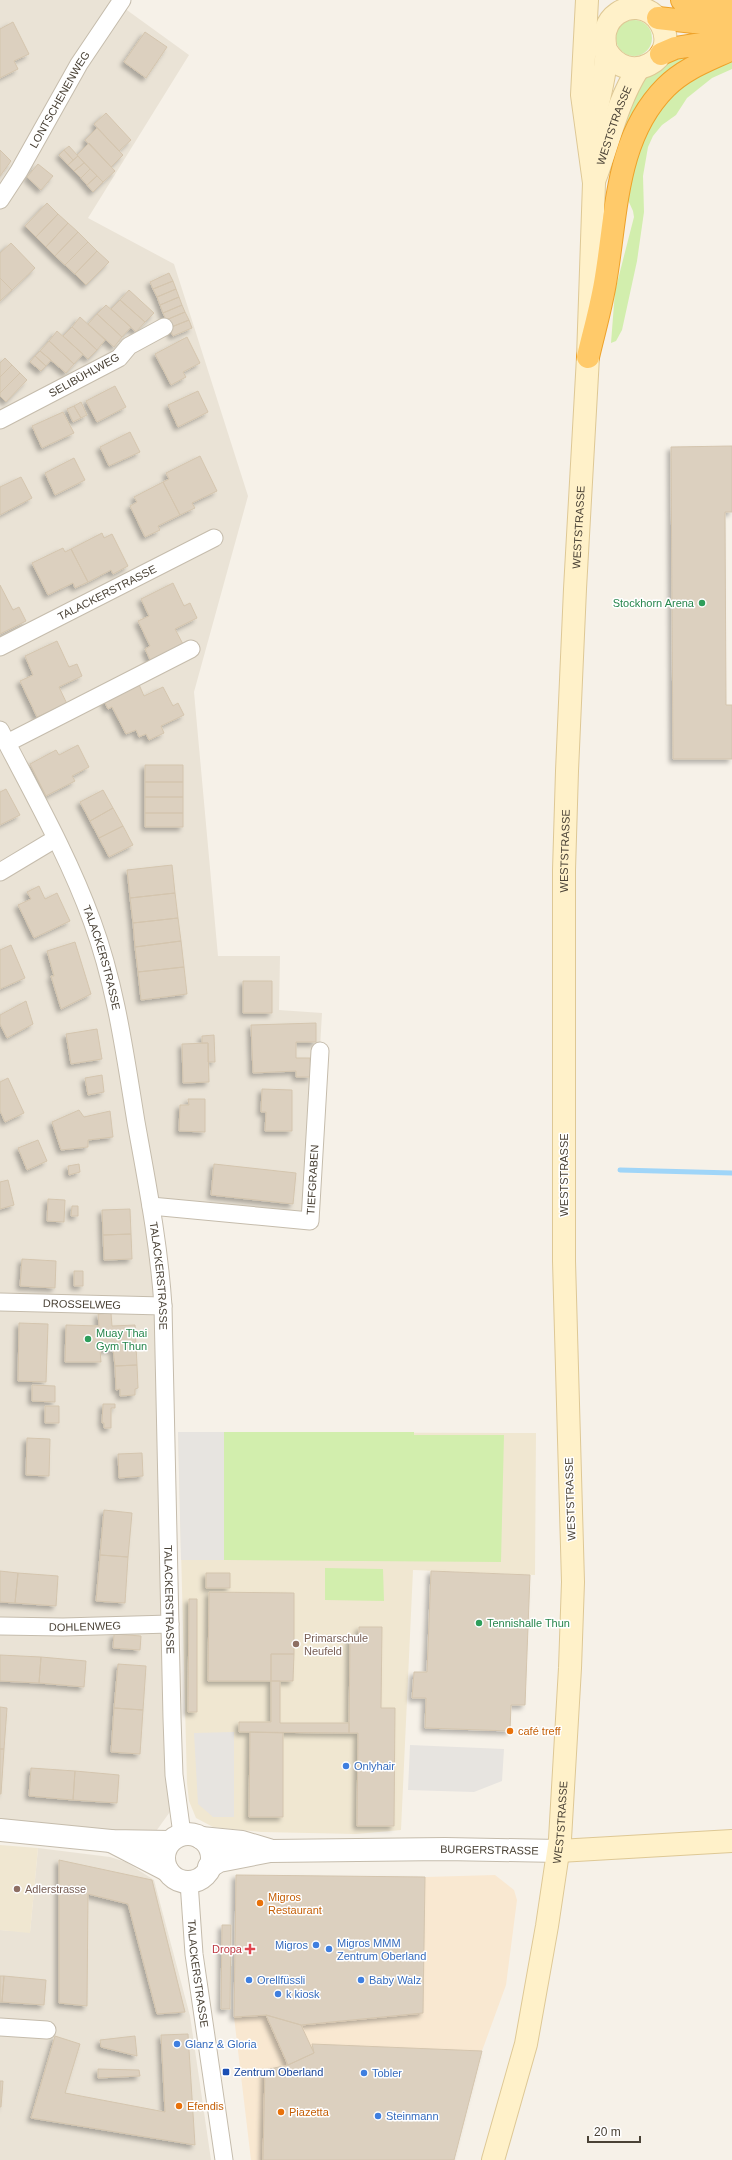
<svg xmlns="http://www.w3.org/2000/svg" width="732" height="2160" font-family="Helvetica,sans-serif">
  <defs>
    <filter id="shadow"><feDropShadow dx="-3.5" dy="3.5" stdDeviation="2" flood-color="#0004"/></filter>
  </defs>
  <rect width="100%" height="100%" fill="#f6f1e8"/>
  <path fill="#eae3d6" d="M0 0H113L189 55 88 218 174 264 248 496 194 692 218 956H280L279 1010 322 1013 310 1221 151 1206 177 1802 149 1841 0 1830Z
    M38 1848 110 1857 126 1862 154 1880 190 2016 211 2160H0V1930L30 1932Z"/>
  <path fill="#f9e8d1" d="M236 1875 425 1877 495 1875 514 1890 517 1900 506 1985 482 2051 454 2160H251L234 2017Z"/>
  <path fill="#f0e7d1" d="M178 1432 536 1433 535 1575 413 1570 401 1830 356 1834 261 1832 213 1827 196 1818 189 1801 187 1783Z
    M0 1845 38 1848 30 1933 0 1930Z"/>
  <path fill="#d2eead" d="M616 38a18 18 0 1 1 36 0a18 18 0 1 1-36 0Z
    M678 55 696 57 615 158V149L641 79Z
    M732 59V69L712 78 687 98 676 115 662 125 653 136 648 147 643 176 644 212 637 261 622 330 616 341 611 343 615 291 634 217 633 211 623 189 637 144 675 88Z
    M224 1432H414V1435H504L501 1562 224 1560Z
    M325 1568 383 1569 384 1601 325 1600Z"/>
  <path fill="#e7e4e0" d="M178 1432H224V1560H181Z
    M234 1732V1817H213L198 1804 194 1733Z
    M410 1745 504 1749 502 1781 474 1792 408 1790Z"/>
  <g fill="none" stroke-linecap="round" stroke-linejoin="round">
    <path stroke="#9fd5f8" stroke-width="5" d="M620 1170 732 1173"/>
  </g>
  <path fill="#dcd0bf" stroke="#d4c5ae" filter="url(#shadow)" d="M13 22 29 54 14 61 18 69 0 78V29Z
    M145 32 167 47 146 78 124 62Z
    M106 113 131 140 119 151 94 124Z
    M97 128 123 155 111 167 85 140Z
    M89 143 115 171 103 182 77 155Z
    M69 146 78 156 73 160 64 150Z
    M0 150 11 161 0 176Z
    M64 150 73 160 68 165 59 155Z
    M78 156 84 163 74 171 68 165Z
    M84 163 90 169 81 178 74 171Z
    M38 164 53 176 41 190 27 177Z
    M90 169 97 176 87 185 81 178Z
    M97 176 103 182 93 192 87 185Z
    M47 203 58 214 36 237 25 226Z
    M58 214 68 223 46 247 36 237Z
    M68 223 78 232 55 256 46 247Z
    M78 232 88 242 65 265 55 256Z
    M88 242 97 251 75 274 65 265Z
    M11 243 35 268 12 290 0 278V253Z
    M97 251 109 262 86 285 75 274Z
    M169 273 173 281 153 289 150 282Z
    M0 278 12 290 0 301Z
    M173 281 176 289 157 297 153 289Z
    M176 289 179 297 160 305 157 297Z
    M129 290 154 313 145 322 120 300Z
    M179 297 182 305 163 313 160 305Z
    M120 300 145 322 136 332 111 309Z
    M106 305 131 327 122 337 97 314Z
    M182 305 185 312 166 320 163 313Z
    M185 312 189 320 169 328 166 320Z
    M97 314 122 337 114 347 88 324Z
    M80 317 105 340 97 350 72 327Z
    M189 320 192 328 173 336 169 328Z
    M72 327 97 350 88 359 63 336Z
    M57 331 83 354 74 364 49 341Z
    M187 337 200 363 183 372 186 377 171 385 155 354Z
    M49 341 74 364 66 373 40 351Z
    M40 351 51 360 46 366 35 356Z
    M35 356 46 366 41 371 30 362Z
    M5 358 12 365 0 377V363Z
    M12 365 20 373 0 393V377Z
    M20 373 27 380 6 402 0 396V393Z
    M115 386 126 407 97 422 86 401Z
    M198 391 208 412 178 427 168 405Z
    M81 402 87 415 81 418 74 406Z
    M74 406 81 418 73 422 67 409Z
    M63 412 74 433 42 448 32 426Z
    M130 432 140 452 109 466 100 447Z
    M732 446V512H725L726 705H732V759H673L671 447Z
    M200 456 217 491 192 503 195 508 180 515 163 482 169 479 166 473Z
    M74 458 85 480 55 495 45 473Z
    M21 477 32 498 0 515V487Z
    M163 482 180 515 158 526 160 530 145 537 130 506 137 502 134 497Z
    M102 533 104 538 112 534 128 566 113 574 111 570 88 582 71 549Z
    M63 548 65 552 71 549 88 582 75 588 73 583 48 595 32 563Z
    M173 583 184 606 190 603 197 618 175 629 184 646 151 662 145 649 150 646 138 621 149 616 141 599Z
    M0 585 13 610 19 607 26 621 0 634Z
    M57 641 69 667 77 664 82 676 59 687 67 704 37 717 20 681 33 675 25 656Z
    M137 680 144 696 163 687 173 706 178 703 184 715 161 726 164 733 149 740 146 734 139 737 136 730 126 734 112 707 108 709 102 697Z
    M78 745 89 767 72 776 75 781 46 796 30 764 56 750 59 755Z
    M145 765H183V782H145Z
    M145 782H183V797H145Z
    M6 789 20 815 0 825V792Z
    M103 790 113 808 90 821 80 802Z
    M145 797H183V813H145Z
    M113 808 123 826 99 838 90 821Z
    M145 813H183V827H145Z
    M123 826 133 845 109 857 99 838Z
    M172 865 175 893 130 898 127 870Z
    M39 886 45 899 57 893 70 921 34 938 18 905 31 899 27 892Z
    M175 893 178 918 133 923 130 898Z
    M178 918 181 941 135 947 133 923Z
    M181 941 184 967 138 972 135 947Z
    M75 942 91 994 61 1009 51 976H54L47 951Z
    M11 945 25 978 0 989V950Z
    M184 967 187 994 141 1000 138 972Z
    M243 981H272V1013H243Z
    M26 1001 33 1024 7 1038 0 1024V1015Z
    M316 1023V1042H296V1058H310L311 1077H296V1071L253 1073 251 1025Z
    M97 1029 102 1059 71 1064 66 1034Z
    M214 1035 215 1062H208V1043H202V1036Z
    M208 1043 209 1082 183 1083 182 1044Z
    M102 1075 104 1092 88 1095 85 1078Z
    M8 1078 24 1113 5 1122 0 1111V1082Z
    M262 1089 292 1090V1131H265L266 1112H261Z
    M188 1099H205V1132L179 1131 180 1105H189Z
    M79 1110 84 1117 110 1111 113 1137 88 1140V1147L61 1150 52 1122Z
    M38 1140 47 1161 27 1170 18 1148Z
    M79 1164 80 1172 69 1175 68 1166Z
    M214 1164 296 1173 293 1204 211 1195Z
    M8 1180 14 1205 0 1209V1182Z
    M48 1199 65 1200 64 1222 47 1221Z
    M72 1206H78V1216H71Z
    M130 1209 131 1234 103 1235 102 1210Z
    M131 1234 132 1259 104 1260 103 1235Z
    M22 1259 56 1261 55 1288 20 1286Z
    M74 1271H83V1286H74Z
    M111 1313 112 1326 135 1325 137 1365 115 1366 113 1349 100 1350 101 1362H65L66 1325 99 1326 98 1314Z
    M19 1323 48 1324 46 1382 18 1381Z
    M137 1365 138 1388 135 1389V1395L120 1396V1389L116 1390 115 1366Z
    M32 1385 55 1386V1402L32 1401Z
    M103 1404H115V1408H111V1428H104V1423H102Z
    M45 1406H59V1423H45Z
    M27 1438 50 1439 49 1476 26 1475Z
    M142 1453 143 1476 119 1478 118 1454Z
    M104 1510 132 1513 128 1557 100 1555Z
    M100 1555 128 1557 125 1603 96 1601Z
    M0 1571 18 1573 15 1603 0 1602Z
    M431 1571 530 1575 525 1705H511L510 1731 425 1728 426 1698H412L414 1672H427Z
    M18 1573 58 1576 56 1606 15 1603Z
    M206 1573H230V1588H206Z
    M209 1592 294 1593V1654H271V1681H208Z
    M189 1599H197V1712H188Z
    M359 1627H382L381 1708H395L394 1826H357L358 1733H349L350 1638H359Z
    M114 1634 141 1636 140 1650 113 1648Z
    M271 1654H294L293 1681H271Z
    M0 1655 41 1657 39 1683 0 1681Z
    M41 1657 86 1661 84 1687 39 1683Z
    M118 1664 146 1666 143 1710 114 1708Z
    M271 1681H280V1723H349V1733L239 1732V1722H271Z
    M0 1707 7 1708 4 1749H0Z
    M114 1708 143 1710 140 1754 111 1752Z
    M250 1732 283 1733V1817H249Z
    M0 1749H4L1 1794H0Z
    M31 1768 75 1771 73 1800 29 1796Z
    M75 1771 119 1775 117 1803 73 1800Z
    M59 1860 152 1880 185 2012 157 2014 128 1904 88 1894 87 2006 59 2003Z
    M236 1875 425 1877 423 2013 301 2025 266 2015 234 2017Z
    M222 1925H231L230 2009H221Z
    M0 1976H4L2 2002H0Z
    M4 1976 46 1980 44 2005 2 2002Z
    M266 2015 301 2025 314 2053 288 2065Z
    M188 2034 195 2145 31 2118 55 2036 80 2044 65 2093 165 2112 161 2035Z
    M135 2036 137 2056 101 2047 100 2040Z
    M312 2044 482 2051 454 2160H263L265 2070 288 2065 314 2053Z
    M98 2069 139 2070 140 2076 98 2078Z
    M0 2081H3L1 2107H0Z"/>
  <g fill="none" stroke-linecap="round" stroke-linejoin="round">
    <defs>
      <g id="minor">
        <path id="s1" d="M0 200 19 171 79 64 122 0"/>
        <path d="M0 420 119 358 129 346 164 327"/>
        <path id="s2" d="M0 647 214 538"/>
        <path id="s3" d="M0 730C32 792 68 855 92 921 116 986 125 1055 136 1122 147 1183 159 1244 163 1306L172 1718 174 1775 182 1834"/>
        <path d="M7 743 191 649"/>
        <path d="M0 872 55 839"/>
        <path id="s4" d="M151 1206 310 1221 320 1051"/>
        <path id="s5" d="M0 1302 163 1306"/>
        <path id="s6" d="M0 1626 63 1627 170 1624"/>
        <path id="s7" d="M189 1882 194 1954 224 2160"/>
        <path d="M0 2027 47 2030"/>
      </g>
      <g id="tertiary">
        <path d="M0 1830 111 1841 169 1842"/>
        <circle cx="188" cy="1858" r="24"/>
        <path d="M201 1838 242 1842 269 1850"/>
        <path d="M111 1841 167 1870"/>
        <path id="s8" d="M209 1867 219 1861 270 1851 445 1849 559 1851"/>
      </g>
      <g id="secondary">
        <path d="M591 131C597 107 604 83 606 59 607 49 602 39 606 29 610 16 623 7 637 8 648 9 656 15 661 24 681 58 628 89 606 50"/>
        <path id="s9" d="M594 181C609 143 616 104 638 69"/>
        <path d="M559 1851 732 1841"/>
        <path id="s10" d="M493 2160 526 2044 547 1926 560 1839 570 1668 573 1582 564 1261V870L567 771 575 589 588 357 594 183 582 95 587 0"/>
      </g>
      <path id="motorway" d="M682 0 713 7 732 10
        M658 18 694 22 732 21
        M661 54 675 48 732 39
        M588 357C594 331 602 304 606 277 617 211 616 137 666 87 685 68 709 60 732 49"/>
    </defs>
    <use href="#minor" stroke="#c5bcac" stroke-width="19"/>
    <use href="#tertiary" stroke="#c5bcac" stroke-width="24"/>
    <use href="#secondary" stroke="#dec895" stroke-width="24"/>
    <use href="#motorway" stroke="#eea22a" stroke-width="24"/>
    <use href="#minor" stroke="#fff" stroke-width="17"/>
    <use href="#tertiary" stroke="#fff" stroke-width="22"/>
    <use href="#secondary" stroke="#fff1c9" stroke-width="22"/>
    <use href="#motorway" stroke="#ffca6a" stroke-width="22"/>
  </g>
  <g fill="#2e9e5b" stroke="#fff" stroke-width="1.5">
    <circle cx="702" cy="603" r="4"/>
    <circle cx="88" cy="1339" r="4"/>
    <circle cx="479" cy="1623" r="4"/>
  </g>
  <g fill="#8d6e63" stroke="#fff" stroke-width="1.5">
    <circle cx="296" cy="1644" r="4"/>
    <circle cx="17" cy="1889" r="4"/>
  </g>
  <g fill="#e8710a" stroke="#fff" stroke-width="1.5">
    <circle cx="510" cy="1731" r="4"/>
    <circle cx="260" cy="1903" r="4"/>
    <circle cx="179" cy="2106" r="4"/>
    <circle cx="281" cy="2112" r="4"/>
  </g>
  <g fill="#3f7fe0" stroke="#fff" stroke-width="1.5">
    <circle cx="346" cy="1766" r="4"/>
    <circle cx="316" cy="1945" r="4"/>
    <circle cx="329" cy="1949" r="4"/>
    <circle cx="249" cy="1980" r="4"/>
    <circle cx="361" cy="1980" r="4"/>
    <circle cx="278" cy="1994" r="4"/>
    <circle cx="177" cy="2044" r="4"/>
    <circle cx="364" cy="2073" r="4"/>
    <circle cx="378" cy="2116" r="4"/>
  </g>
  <path fill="#e0444e" stroke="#fff" stroke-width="1.5" d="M248 1943h4v4h4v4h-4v4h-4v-4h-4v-4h4z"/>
  <rect fill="#1a4fb4" stroke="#fff" stroke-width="1.5" x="222" y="2068" width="8" height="8" rx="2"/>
  <g text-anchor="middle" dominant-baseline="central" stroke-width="3" stroke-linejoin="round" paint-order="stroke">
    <g font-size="11" fill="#4a4236" stroke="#fff">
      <text stroke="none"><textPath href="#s1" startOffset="117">LONTSCHENENWEG</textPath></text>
      <text stroke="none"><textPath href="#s9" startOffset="59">WESTSTRASSE</textPath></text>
      <text transform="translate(84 375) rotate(-29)">SELIBÜHLWEG</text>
      <text stroke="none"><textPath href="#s10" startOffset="1641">WESTSTRASSE</textPath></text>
      <text stroke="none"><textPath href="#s2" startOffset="120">TALACKERSTRASSE</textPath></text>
      <text stroke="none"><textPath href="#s10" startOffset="1317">WESTSTRASSE</textPath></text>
      <text stroke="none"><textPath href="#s3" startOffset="250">TALACKERSTRASSE</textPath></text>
      <text transform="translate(564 1175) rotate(-90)">WESTSTRASSE</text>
      <text stroke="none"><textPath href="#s4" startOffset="201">TIEFGRABEN</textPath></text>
      <text stroke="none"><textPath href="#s3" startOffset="574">TALACKERSTRASSE</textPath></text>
      <text stroke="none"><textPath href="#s5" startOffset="82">DROSSELWEG</textPath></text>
      <text transform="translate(570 1499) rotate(-92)">WESTSTRASSE</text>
      <text stroke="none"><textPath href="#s3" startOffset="898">TALACKERSTRASSE</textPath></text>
      <text stroke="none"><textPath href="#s6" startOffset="85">DOHLENWEG</textPath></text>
      <text stroke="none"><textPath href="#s10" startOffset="345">WESTSTRASSE</textPath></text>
      <text stroke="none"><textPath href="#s8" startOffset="283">BURGERSTRASSE</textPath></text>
      <text stroke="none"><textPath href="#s7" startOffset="92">TALACKERSTRASSE</textPath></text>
    </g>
    <g font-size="11" fill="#27864d" stroke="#fff" text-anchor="start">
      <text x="694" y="603" text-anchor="end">Stockhorn Arena</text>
      <text x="96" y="1333">Muay Thai<tspan x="96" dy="13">Gym Thun</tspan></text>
      <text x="487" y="1623">Tennishalle Thun</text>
    </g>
    <g font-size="11" fill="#785e54" stroke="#fff" text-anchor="start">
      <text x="304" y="1638">Primarschule<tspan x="304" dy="13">Neufeld</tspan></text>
      <text x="25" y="1889">Adlerstrasse</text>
    </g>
    <g font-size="11" fill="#c56008" stroke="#fff" text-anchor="start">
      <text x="518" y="1731">café treff</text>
      <text x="268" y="1897">Migros<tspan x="268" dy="13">Restaurant</tspan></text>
      <text x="187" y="2106">Efendis</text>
      <text x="289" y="2112">Piazetta</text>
    </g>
    <g font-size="11" fill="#366cbe" stroke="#fff" text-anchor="start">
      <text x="354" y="1766">Onlyhair</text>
      <text x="337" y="1943">Migros MMM<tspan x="337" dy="13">Zentrum Oberland</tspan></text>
      <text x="308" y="1945" text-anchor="end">Migros</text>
      <text x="257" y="1980">Orellfüssli</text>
      <text x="369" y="1980">Baby Walz</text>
      <text x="286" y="1994">k kiosk</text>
      <text x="185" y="2044">Glanz &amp; Gloria</text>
      <text x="372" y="2073">Tobler</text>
      <text x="386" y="2116">Steinmann</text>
    </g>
    <g font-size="11" fill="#be3a42" stroke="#fff" text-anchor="end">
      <text x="242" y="1949">Dropa</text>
    </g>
    <g font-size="11" fill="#164399" stroke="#fff" text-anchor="start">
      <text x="234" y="2072">Zentrum Oberland</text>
    </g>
  </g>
  <path d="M588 2136v6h52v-6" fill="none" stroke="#4a4236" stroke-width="2"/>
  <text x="594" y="2136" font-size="12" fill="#4a4236" stroke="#ffffff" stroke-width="3" paint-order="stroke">20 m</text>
</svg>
